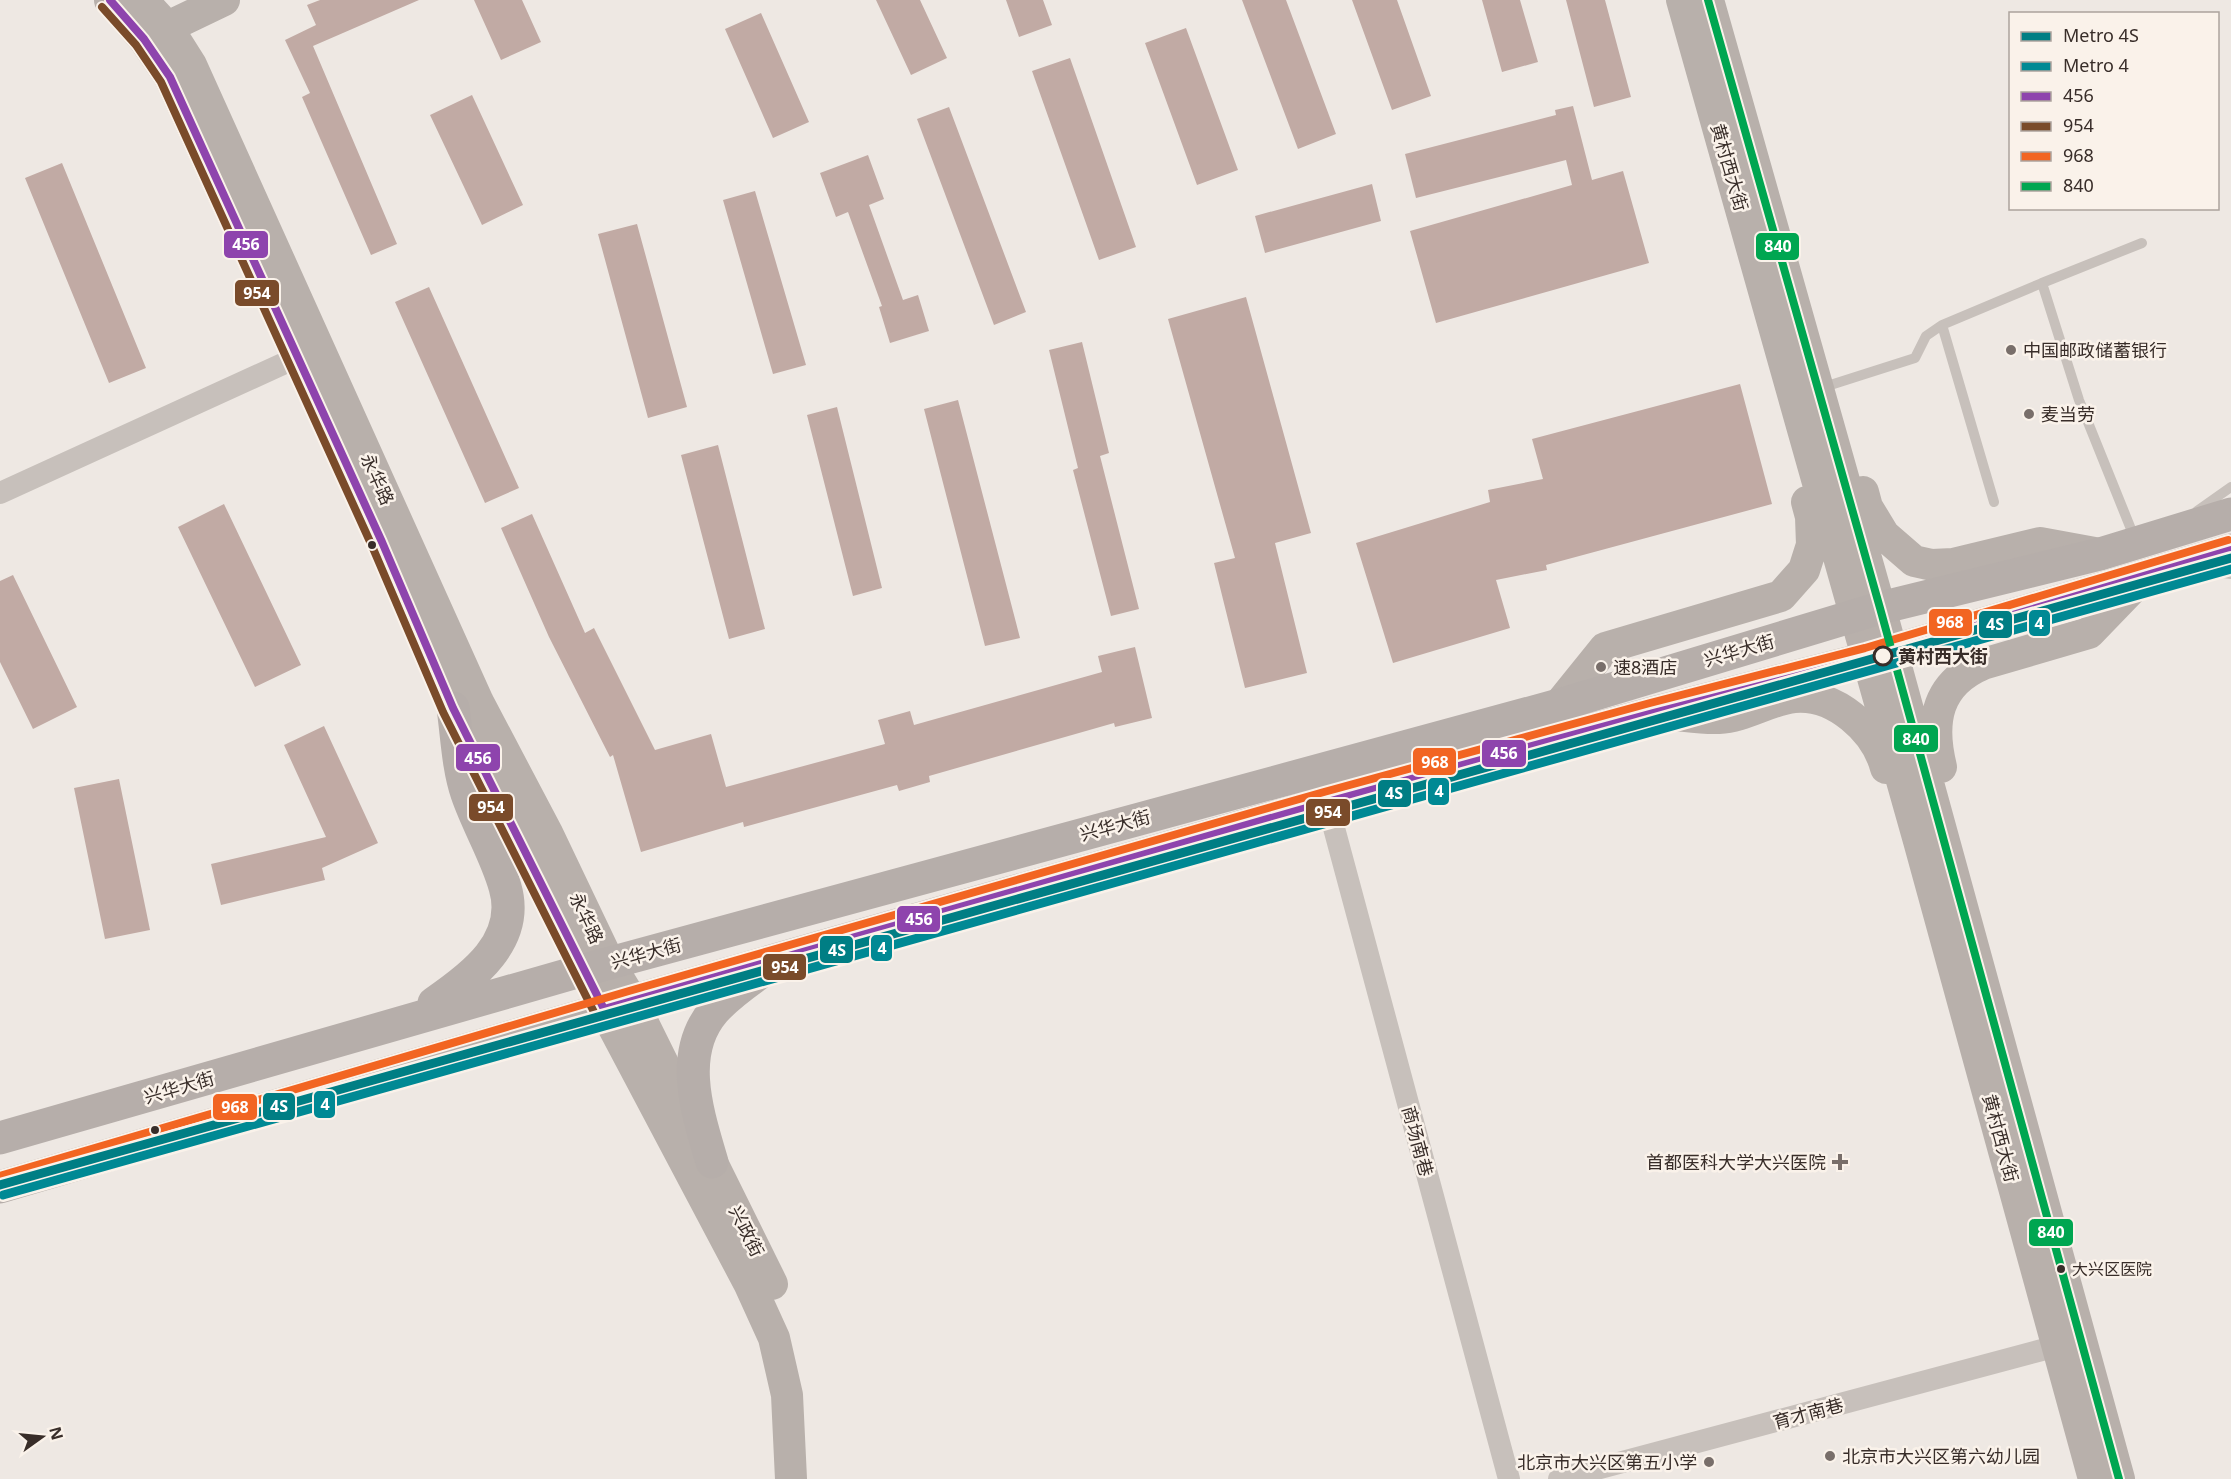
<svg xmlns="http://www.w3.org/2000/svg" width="2231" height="1479" font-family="'Noto Sans','Noto Sans SC',sans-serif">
  <rect width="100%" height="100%" fill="#eee8e3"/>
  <path fill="#c1aaa4" d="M320 0H419L313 46 397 244 371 255 302 97 310 93 285 40 316 25 307 5Z
    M474 0H522L541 42 501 60Z
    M876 0H920L947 58 911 75Z
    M1006 0H1043L1052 25 1019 37Z
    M1242 0H1286L1336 134 1298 149Z
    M1352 0H1397L1431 96 1392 110Z
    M1482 0H1520L1538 62 1502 72Z
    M1566 0H1605L1631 97 1594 107Z
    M761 13 809 122 773 138 725 29Z
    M1186 28 1238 170 1197 185 1145 43Z
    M1070 58 1136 247 1099 260 1032 71Z
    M472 95 523 205 482 225 430 115Z
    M1573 106 1592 180 1623 171 1649 263 1436 323 1410 231 1572 185 1566 160 1416 198 1405 154 1556 115 1555 110Z
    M949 107 1026 312 994 325 917 119Z
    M868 155 884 199 869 205 903 300 918 295 929 331 890 343 879 307 882 306 848 212 836 217 820 173Z
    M62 163 146 368 109 383 25 178Z
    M1372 184 1381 221 1265 253 1255 216Z
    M755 191 806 365 773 374 723 200Z
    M637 224 687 407 648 418 598 234Z
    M429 287 519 488 485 503 395 302Z
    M1246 297 1311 533 1275 543 1307 673 1245 688 1214 563 1235 558 1168 319Z
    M1082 342 1109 453 1100 456 1139 609 1111 616 1073 470 1078 468 1049 350Z
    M1740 384 1772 504 1546 565 1547 570 1496 580 1510 628 1393 663 1356 543 1490 502 1488 490 1543 479 1532 439Z
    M958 400 1020 638 985 646 924 409Z
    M837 407 882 588 853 596 807 415Z
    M718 445 765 629 729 639 681 455Z
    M224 504 301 665 255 687 178 527Z
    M532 514 585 633 594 628 655 750 711 734 726 787 885 744 878 720 910 711 914 725 1102 672 1098 656 1135 647 1152 718 1115 727 1114 723 929 776 930 782 899 791 897 785 744 827 743 822 641 852 613 755 610 757 549 637 501 528Z
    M13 575 77 707 33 729 0 662V581Z
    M324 726 378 843 322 868 325 880 221 905 211 864 326 837 284 745Z
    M119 779 150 930 105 939 74 788Z"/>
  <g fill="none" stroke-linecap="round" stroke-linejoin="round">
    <path stroke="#c7c0bb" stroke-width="10" d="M1942 325 1994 502
      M1821 388 1915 358 1926 336 1942 325 2042 283
      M2197 511 2231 487
      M2135 539 2079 400 2042 283 2142 243
      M2201 570 2231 574"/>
    <path stroke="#c7c0bb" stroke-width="22" d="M0 493 298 357
      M1327 802 1509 1479
      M1559 1479 2057 1346"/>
    <path stroke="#b8b0ab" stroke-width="32" d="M110 0 144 39 170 77 382 542 453 708 504 805 604 1009 749 1283 774 1338 787 1395 791 1479
      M142 0 167 27 191 65 478 702 547 833 609 963 632 1001 772 1284
      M1682 0 1919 841 2094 1479
      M1708 0 1880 608 2119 1479
      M149 36 224 0
      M1863 492 1867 507 1884 535 1914 561 1932 565 1953 564 2040 543 2100 554
      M1559 705 1605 648 1781 596 1804 570 1812 545 1811 517 1807 502
      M1663 714C1681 715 1701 719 1719 718 1744 717 1769 700 1794 697 1835 693 1876 730 1886 768
      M1941 767C1930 722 1936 684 1983 664L2089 633 2144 576"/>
    <path stroke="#b6aeaa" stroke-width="33" d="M434 1003C472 977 521 941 505 887 496 855 478 826 467 794 458 768 457 736 453 708
      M0 1138 584 970 1559 705 1880 608 2100 554 2231 514
      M712 1162C698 1114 677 1054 714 1011 728 995 747 982 764 970
      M0 1187 632 1001 1327 802 1653 713 1868 658 2231 550"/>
    <defs>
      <path id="bus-1" d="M110 0 144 39 170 77 382 542 453 708 604 1009 1327 802 1653 713 1868 658 2231 550"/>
      <path id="bus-2" d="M102 7 136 45 161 82 372 546 443 712 595 1014 602 1019 1330 812 1656 723 1871 668 2231 561"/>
      <path id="bus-3" d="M0 1176 629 991 1324 792 1650 703 1865 648 2228 540"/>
      <path id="bus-4" d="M1708 0 1880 608 2119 1479"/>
    </defs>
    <use href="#bus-1" stroke="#faf2ea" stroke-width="12"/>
    <use href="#bus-2" stroke="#faf2ea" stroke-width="12"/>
    <use href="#bus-3" stroke="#faf2ea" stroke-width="12"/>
    <use href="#bus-4" stroke="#faf2ea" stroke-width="12"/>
    <use href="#bus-1" stroke="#8e44ad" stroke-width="8"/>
    <use href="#bus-2" stroke="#7a4b2a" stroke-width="8"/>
    <use href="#bus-3" stroke="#f26522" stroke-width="8"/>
    <use href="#bus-4" stroke="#00a651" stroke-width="8"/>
    <defs>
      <path id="metro-1" d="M0 1185 2231 558"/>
      <path id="metro-2" d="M3 1195 2231 569"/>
    </defs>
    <use href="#metro-1" stroke="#faf2ea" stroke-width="14"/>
    <use href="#metro-2" stroke="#faf2ea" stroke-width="14"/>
    <use href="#metro-1" stroke="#007e84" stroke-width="9"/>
    <use href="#metro-2" stroke="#008994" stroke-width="9"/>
  </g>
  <g fill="#786e6a" stroke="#faf2ea" stroke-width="2">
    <circle cx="2011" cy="350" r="6"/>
    <circle cx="2029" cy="414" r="6"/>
    <circle cx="1601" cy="667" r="6"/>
    <path d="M1837 1153h6v6h6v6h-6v6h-6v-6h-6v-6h6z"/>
    <circle cx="1830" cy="1456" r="6"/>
    <circle cx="1709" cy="1462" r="6"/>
  </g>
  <g fill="#382d29" stroke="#faf2ea" stroke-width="2">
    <circle cx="372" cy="545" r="5"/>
    <circle cx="155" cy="1130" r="5"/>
    <circle cx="2061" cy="1269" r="5"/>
  </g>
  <circle fill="#faf2ea" stroke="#382d29" stroke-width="3" cx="1883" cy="656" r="9"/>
  <g text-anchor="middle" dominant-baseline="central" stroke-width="5" stroke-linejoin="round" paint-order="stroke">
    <g font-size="16" fill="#382d29" stroke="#faf2ea" text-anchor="start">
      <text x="2072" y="1269">大兴区医院</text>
    </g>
    <g font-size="18" fill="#382d29" stroke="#faf2ea">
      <text transform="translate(1730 167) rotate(74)">黄村西大街</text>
      <text transform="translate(378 479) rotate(66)">永华路</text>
      <text transform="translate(1739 650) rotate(-16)">兴华大街</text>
      <text transform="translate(1115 825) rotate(-15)">兴华大街</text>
      <text transform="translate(587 918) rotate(65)">永华路</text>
      <text transform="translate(646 953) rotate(-15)">兴华大街</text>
      <text transform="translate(179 1087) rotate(-16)">兴华大街</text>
      <text transform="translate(2001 1138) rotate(75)">黄村西大街</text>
      <text transform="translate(1418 1141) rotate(75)">商场南巷</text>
      <text transform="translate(747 1231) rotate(63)">兴政街</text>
      <text transform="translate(1808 1413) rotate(-15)">育才南巷</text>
    </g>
    <g font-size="18" fill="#382d29" stroke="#faf2ea" text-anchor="start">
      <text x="2023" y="350">中国邮政储蓄银行</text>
      <text x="2041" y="414">麦当劳</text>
      <text x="1613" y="667">速8酒店</text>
      <text x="1826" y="1162" text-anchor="end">首都医科大学大兴医院</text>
      <text x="1842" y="1456">北京市大兴区第六幼儿园</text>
      <text x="1697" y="1462" text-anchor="end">北京市大兴区第五小学</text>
    </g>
    <g font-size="18" font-weight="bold" fill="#382d29" stroke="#faf2ea" text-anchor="start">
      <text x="1898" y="656">黄村西大街</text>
    </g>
  </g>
  <g stroke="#faf2ea" stroke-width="2">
    <rect x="223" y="230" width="46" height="29" rx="6" fill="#8e44ad"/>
    <rect x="1755" y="232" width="45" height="29" rx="6" fill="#00a651"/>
    <rect x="234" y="279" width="46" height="28" rx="6" fill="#7a4b2a"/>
    <rect x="1928" y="608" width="45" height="29" rx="6" fill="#f26522"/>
    <rect x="2028" y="609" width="23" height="28" rx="6" fill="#008994"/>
    <rect x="1978" y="610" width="35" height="29" rx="6" fill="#007e84"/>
    <rect x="1893" y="724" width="46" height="29" rx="6" fill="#00a651"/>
    <rect x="1481" y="739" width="46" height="29" rx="6" fill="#8e44ad"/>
    <rect x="455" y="743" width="46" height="29" rx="6" fill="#8e44ad"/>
    <rect x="1412" y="747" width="45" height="29" rx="6" fill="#f26522"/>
    <rect x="1427" y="777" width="23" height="29" rx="6" fill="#008994"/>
    <rect x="1377" y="779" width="35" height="29" rx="6" fill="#007e84"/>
    <rect x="468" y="793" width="46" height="29" rx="6" fill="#7a4b2a"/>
    <rect x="1305" y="798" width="46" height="29" rx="6" fill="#7a4b2a"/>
    <rect x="896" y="905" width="45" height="28" rx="6" fill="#8e44ad"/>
    <rect x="870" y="934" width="23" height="28" rx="6" fill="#008994"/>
    <rect x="819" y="935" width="35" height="29" rx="6" fill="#007e84"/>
    <rect x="762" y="953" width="45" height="28" rx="6" fill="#7a4b2a"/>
    <rect x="313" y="1090" width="23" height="29" rx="6" fill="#008994"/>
    <rect x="262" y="1092" width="34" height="29" rx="6" fill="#007e84"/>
    <rect x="212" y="1093" width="46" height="28" rx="6" fill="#f26522"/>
    <rect x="2028" y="1218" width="46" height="29" rx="6" fill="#00a651"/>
  </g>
  <g font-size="16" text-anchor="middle" font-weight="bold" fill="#fff">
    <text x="246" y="250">456</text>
    <text x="1778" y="252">840</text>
    <text x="257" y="299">954</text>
    <text x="1950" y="628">968</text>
    <text x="2039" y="629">4</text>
    <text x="1995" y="630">4S</text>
    <text x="1916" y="745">840</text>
    <text x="1504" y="759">456</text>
    <text x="478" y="764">456</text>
    <text x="1435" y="768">968</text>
    <text x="1439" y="797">4</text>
    <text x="1394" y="799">4S</text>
    <text x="491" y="813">954</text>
    <text x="1328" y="818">954</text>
    <text x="919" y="925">456</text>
    <text x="882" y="954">4</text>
    <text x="837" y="956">4S</text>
    <text x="785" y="973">954</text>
    <text x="325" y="1110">4</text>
    <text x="279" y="1112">4S</text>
    <text x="235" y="1113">968</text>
    <text x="2051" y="1238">840</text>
  </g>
  <rect x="2009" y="12" width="210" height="198" fill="#faf2ea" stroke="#aca39d" stroke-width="1.5"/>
  <rect x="2021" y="32" width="30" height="9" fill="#007e84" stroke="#aca39d" stroke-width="1.5"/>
  <text x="2063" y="42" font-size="18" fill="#382d29">Metro 4S</text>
  <rect x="2021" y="62" width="30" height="9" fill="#008994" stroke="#aca39d" stroke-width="1.5"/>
  <text x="2063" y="72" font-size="18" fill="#382d29">Metro 4</text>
  <rect x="2021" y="92" width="30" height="9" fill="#8e44ad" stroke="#aca39d" stroke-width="1.5"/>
  <text x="2063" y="102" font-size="18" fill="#382d29">456</text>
  <rect x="2021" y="122" width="30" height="9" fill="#7a4b2a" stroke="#aca39d" stroke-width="1.5"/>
  <text x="2063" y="132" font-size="18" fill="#382d29">954</text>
  <rect x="2021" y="152" width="30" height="9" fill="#f26522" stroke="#aca39d" stroke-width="1.5"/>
  <text x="2063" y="162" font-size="18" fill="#382d29">968</text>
  <rect x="2021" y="182" width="30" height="9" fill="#00a651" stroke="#aca39d" stroke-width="1.5"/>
  <text x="2063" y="192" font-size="18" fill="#382d29">840</text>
  <g transform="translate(42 1437) rotate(75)" stroke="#faf2ea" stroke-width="4.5" paint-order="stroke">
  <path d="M0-4.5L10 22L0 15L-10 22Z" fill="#382d29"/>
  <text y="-9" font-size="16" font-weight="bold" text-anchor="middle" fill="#382d29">N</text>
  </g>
</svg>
